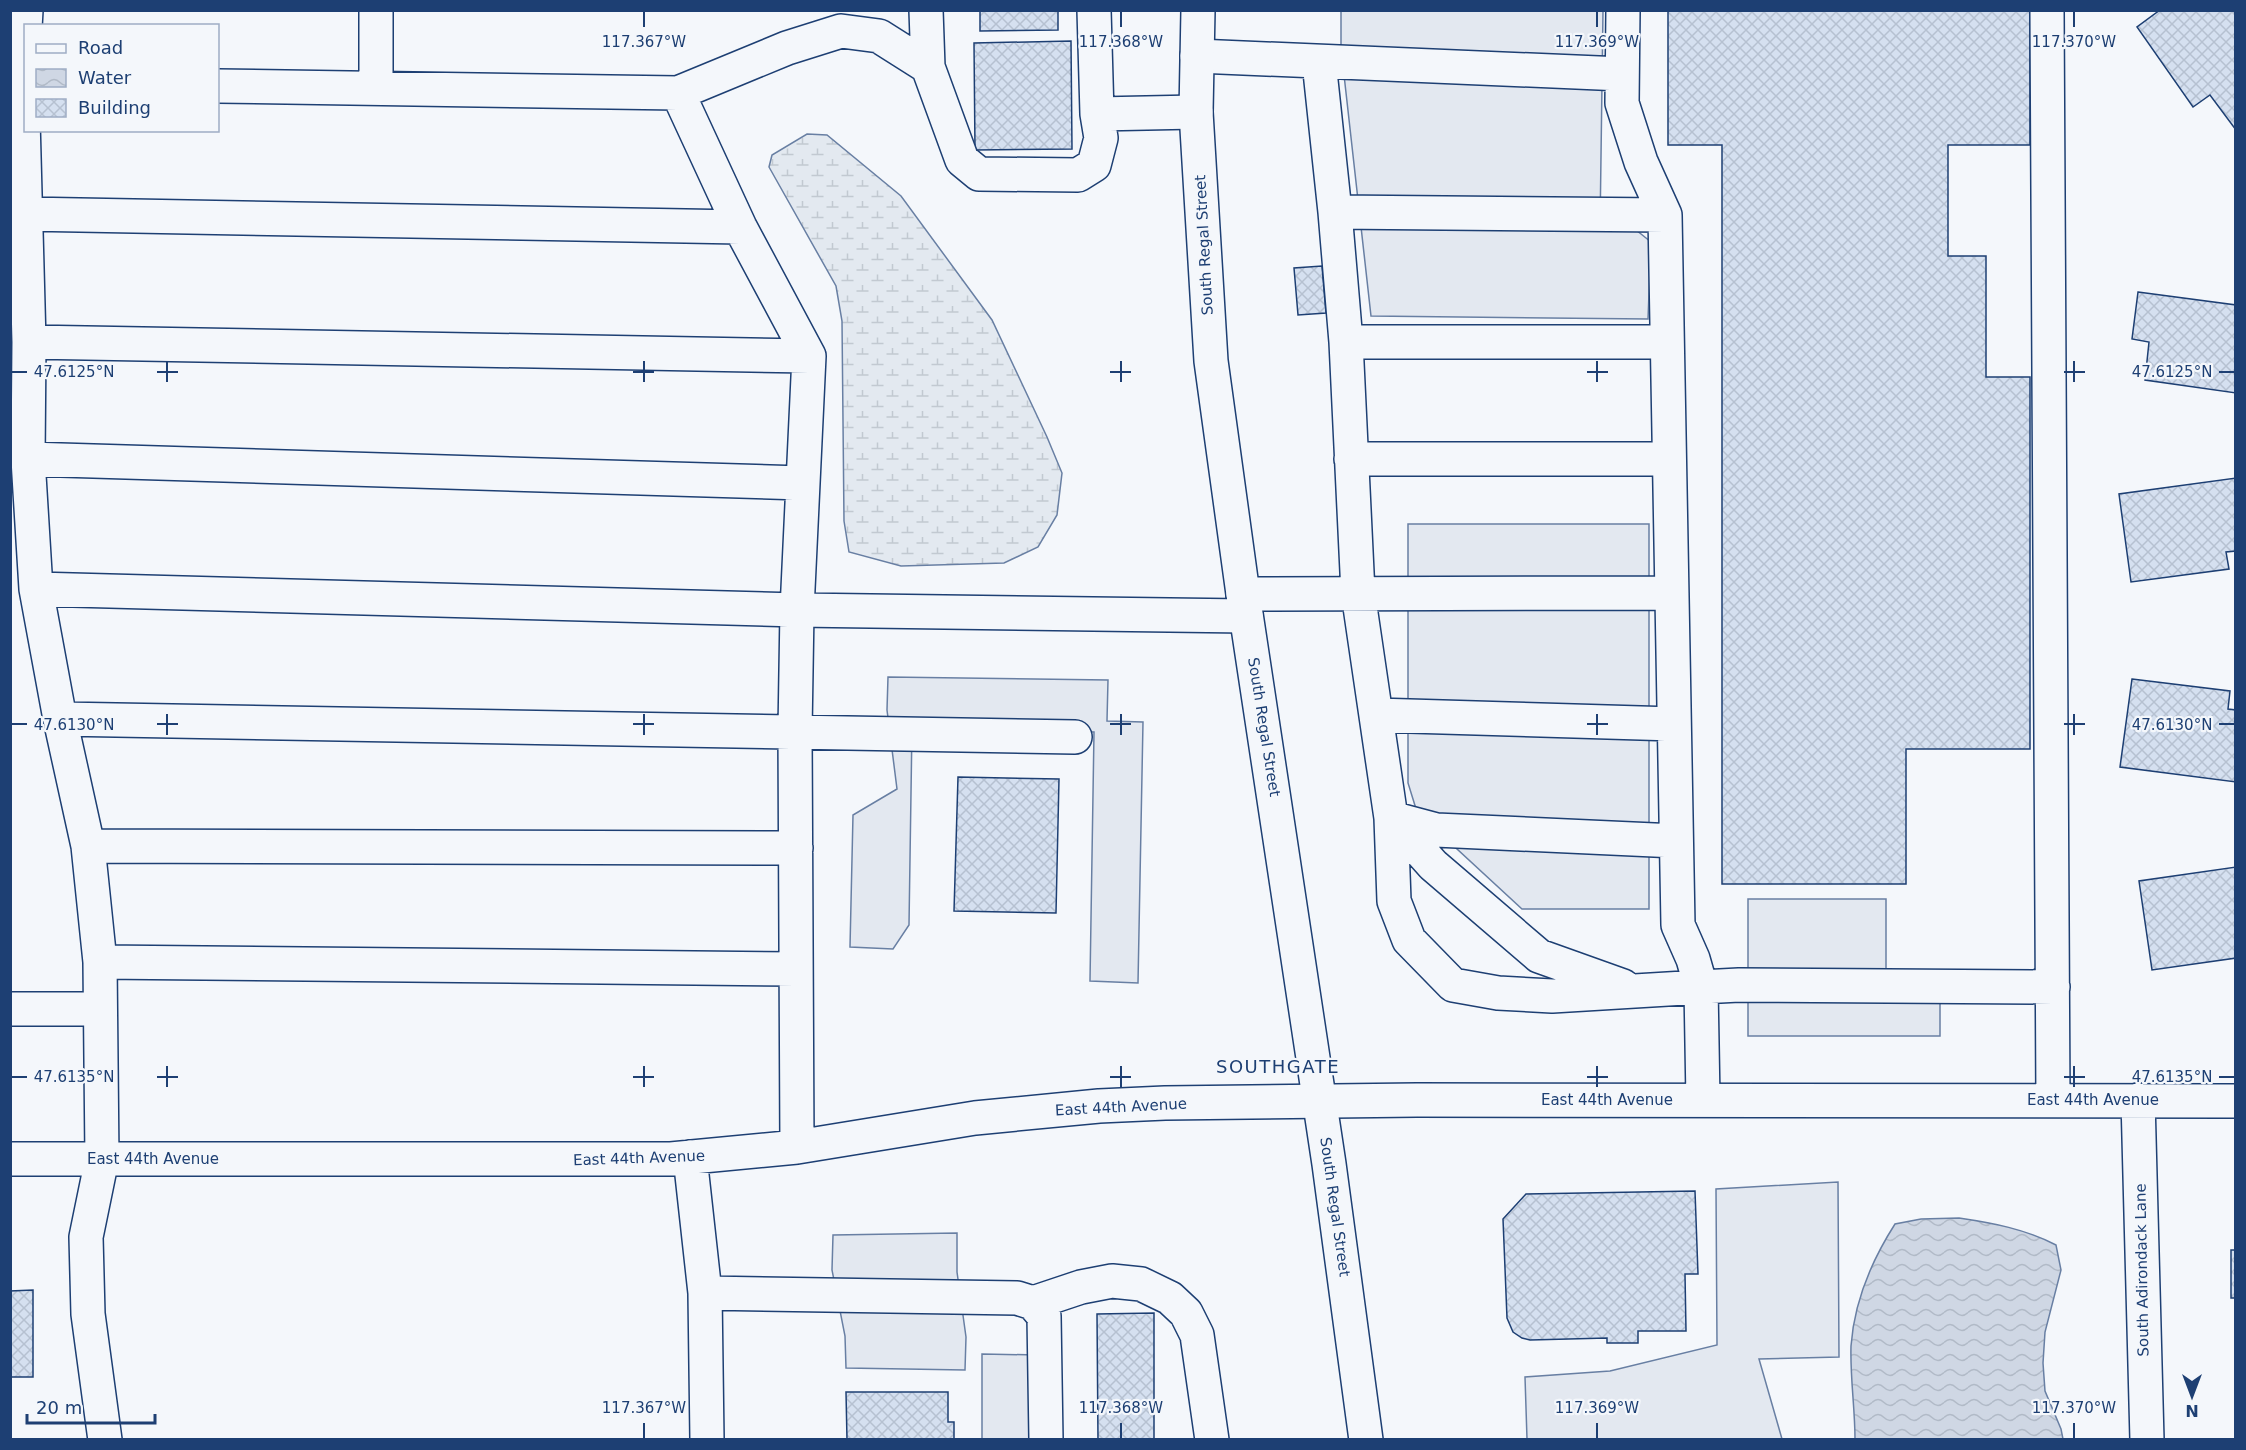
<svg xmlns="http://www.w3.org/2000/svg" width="2246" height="1450" font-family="'DejaVu Sans',sans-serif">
  <defs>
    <pattern id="wetland-marsh" width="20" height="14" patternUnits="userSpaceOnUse" patternTransform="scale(1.5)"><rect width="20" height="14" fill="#e3e9f0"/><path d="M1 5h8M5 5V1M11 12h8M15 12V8" fill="none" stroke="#c2c9d1"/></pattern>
    <pattern id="water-waves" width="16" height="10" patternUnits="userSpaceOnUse" patternTransform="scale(1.5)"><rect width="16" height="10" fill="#cfd7e4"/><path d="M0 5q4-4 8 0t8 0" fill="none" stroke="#b1bac7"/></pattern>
    <pattern id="building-cross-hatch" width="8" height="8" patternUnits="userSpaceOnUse" patternTransform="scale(1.5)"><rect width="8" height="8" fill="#d5e0f0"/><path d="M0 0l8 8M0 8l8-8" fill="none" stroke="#b6c1d1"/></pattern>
  </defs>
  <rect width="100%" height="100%" fill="#f4f7fb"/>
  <path fill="url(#wetland-marsh)" stroke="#687fa3" stroke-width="1.5" d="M807 134 827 135 901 196 992 320 1047 437 1062 473 1057 515 1038 547 1004 563 901 566 849 552 844 521 842 321 836 286 769 167 772 155Z"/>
  <path fill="#e3e8f0" stroke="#687fa3" stroke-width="1.5" d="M1341 11H1603L1600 229 1636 230 1651 242 1648 319 1371 316 1341 48Z
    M1408 524H1649V909H1522L1417 812 1408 783Z
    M888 677 1108 680 1107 721 1143 722 1138 983 1090 981 1094 732 912 727 909 925 893 949 850 947 853 815 897 789 887 710Z
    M1748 899H1886V996H1940V1036H1748Z
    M1838 1182 1839 1357 1759 1359 1782 1439H1527L1525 1377 1610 1371 1717 1345 1716 1189Z
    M957 1233V1272L966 1337 965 1370 846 1368 845 1336 832 1270 833 1235Z
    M982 1354 1037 1355V1439L982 1440Z"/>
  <path fill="url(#water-waves)" stroke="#687fa3" stroke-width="1.5" d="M1959 1218C1993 1223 2025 1229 2056 1245L2061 1270 2045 1332 2043 1363 2045 1391 2061 1429 2063 1439H1855C1855 1408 1850 1377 1851 1346 1854 1303 1872 1260 1895 1224L1921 1219Z"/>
  <path fill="url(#building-cross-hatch)" stroke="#1d3f73" stroke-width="1.5" d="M980 10H1058V30L980 31Z
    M1668 10H2030V145H1948V256H1986V377H2030V749H1906V884H1722V145H1668Z
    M2160 10H2233L2236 14V130L2210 95 2193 107 2137 27Z
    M1071 41 1072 149 975 150 974 43Z
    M1322 266 1326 313 1298 315 1294 268Z
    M2138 292 2236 305V393L2145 380 2149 342 2132 339Z
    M2236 478V551L2226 552 2229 569 2131 582 2119 494Z
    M2132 679 2230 691 2228 709 2236 710V782L2120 767Z
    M958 777 1059 779 1056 913 954 911Z
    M2236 867V958L2152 970 2139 881Z
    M1695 1191 1698 1274H1685L1686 1331H1638V1343H1607V1338L1530 1340 1522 1338 1513 1332 1507 1318 1503 1219 1526 1194Z
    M2231 1250H2236V1298H2231Z
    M33 1290V1377H10V1291Z
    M1154 1313V1440H1098L1097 1314Z
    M846 1392H948V1422H954V1440H847Z"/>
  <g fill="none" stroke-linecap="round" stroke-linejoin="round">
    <defs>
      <path id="minor" d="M376 10V88
        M926 10 928 67
        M1094 10 1097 114
        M1623 10 1622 103 1641 162 1665 215 1678 925 1693 959 1701 987 1739 985 2053 987
        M2047 10 2053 1100
        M1197 56 1622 74
        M1319 62 1335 212 1346 342 1358 593 1391 818 1394 901 1409 940 1453 985 1498 993 1552 996 1701 987 1703 1100
        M22 82 26 10
        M26 82H22L29 342 28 459 36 589 60 719 88 846 100 962 102 1159 86 1237 88 1314 105 1440
        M678 93 787 48 841 31 879 36 928 67 962 160 979 174 1078 175 1094 165 1101 138 1097 114 1196 112
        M1335 212 1665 215
        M25 214 740 227
        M29 342 809 356
        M1346 342H1666
        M28 459 802 483
        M1351 459H1668
        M36 589 797 610 809 356 740 227 678 93 218 86
        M1243 594 1672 593
        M1376 715 1674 724
        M60 719 1075 737
        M1391 818 1433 865 1539 956 1623 986
        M1391 818 1436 830 1676 841
        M88 846 796 848
        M100 962 796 969
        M10 1009H100
        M2138 1100 2147 1440
        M797 1147 795 731 797 610 1246 616
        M690 1157 705 1293 1017 1298 1033 1303 1044 1316 1046 1440
        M10 1159H671L797 1147 975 1118 1099 1106 1165 1103 1417 1100 2236 1101
        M705 1293 707 1440
        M1033 1303 1081 1287 1112 1281 1141 1284 1170 1298 1186 1313 1197 1335 1212 1440"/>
      <path id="major" d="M1198 10 1196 112 1211 361 1243 594 1329 1164 1366 1440"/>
    </defs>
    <use href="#minor" stroke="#1d3f73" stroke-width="36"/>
    <use href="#major" stroke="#1d3f73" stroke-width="36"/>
    <use href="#minor" stroke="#f4f7fb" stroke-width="33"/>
    <use href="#major" stroke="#f4f7fb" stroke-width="33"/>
  </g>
  <path fill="none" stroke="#1d3f73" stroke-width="2" d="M644 12V27M1121 12V27M1597 12V27M2074 12V27M167 361V382M644 361V382M1121 361V382M1597 361V382M2074 361V382M12 372H27M157 372H178M633 372H654M1110 372H1131M1587 372H1608M2064 372H2085M2219 372H2234M167 714V735M644 714V735M1121 714V735M1597 714V735M2074 714V735M12 724H27M157 724H178M633 724H654M1110 724H1131M1587 724H1608M2064 724H2085M2219 724H2234M167 1066V1087M644 1066V1087M1121 1066V1087M1597 1066V1087M2074 1066V1087M12 1077H27M157 1077H178M633 1077H654M1110 1077H1131M1587 1077H1608M2064 1077H2085M2219 1077H2234M644 1423V1438M1121 1423V1438M1597 1423V1438M2074 1423V1438"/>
  <g text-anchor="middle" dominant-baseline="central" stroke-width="4.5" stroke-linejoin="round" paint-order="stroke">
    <g font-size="15" fill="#1d3f73" stroke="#f4f7fb">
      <text transform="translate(1204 245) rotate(-93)">South Regal Street</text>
      <text transform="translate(1264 727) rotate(81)">South Regal Street</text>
      <text x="1607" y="1100">East 44th Avenue</text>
      <text x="2093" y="1100">East 44th Avenue</text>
      <text transform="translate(1121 1107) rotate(-3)">East 44th Avenue</text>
      <text transform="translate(639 1158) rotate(-2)">East 44th Avenue</text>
      <text x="153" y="1159">East 44th Avenue</text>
      <text transform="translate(1335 1207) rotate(82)">South Regal Street</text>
      <text transform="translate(2142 1270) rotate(-91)">South Adirondack Lane</text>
    </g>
    <g font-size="18" letter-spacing="1.5" fill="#1d3f73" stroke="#f4f7fb">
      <text x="1278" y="1066">SOUTHGATE</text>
    </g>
  </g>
  <g font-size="15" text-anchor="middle" fill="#1d3f73" stroke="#f4f7fb" stroke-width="4.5" stroke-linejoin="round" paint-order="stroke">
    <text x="644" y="47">117.367°W</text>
    <text x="1121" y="47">117.368°W</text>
    <text x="1597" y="47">117.369°W</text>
    <text x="2074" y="47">117.370°W</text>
    <text x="2172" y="377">47.6125°N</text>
    <text x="74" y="377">47.6125°N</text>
    <text x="2172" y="730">47.6130°N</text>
    <text x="74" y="730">47.6130°N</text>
    <text x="2172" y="1082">47.6135°N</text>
    <text x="74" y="1082">47.6135°N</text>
    <text x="644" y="1413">117.367°W</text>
    <text x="1121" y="1413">117.368°W</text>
    <text x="1597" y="1413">117.369°W</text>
    <text x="2074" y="1413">117.370°W</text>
  </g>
  <rect width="2246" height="1450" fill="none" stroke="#1d3f73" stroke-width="24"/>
  <rect x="24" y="24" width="195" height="108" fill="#f4f7fb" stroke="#9eadc5" stroke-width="1.5"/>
  <rect x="36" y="44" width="30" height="9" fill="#f4f7fb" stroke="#9eadc5" stroke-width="1.5"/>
  <text x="78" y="54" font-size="18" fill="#1d3f73">Road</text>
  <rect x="36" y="69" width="30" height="18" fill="url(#water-waves)" stroke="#9eadc5" stroke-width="1.5"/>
  <text x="78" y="84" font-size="18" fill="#1d3f73">Water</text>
  <rect x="36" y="99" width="30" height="18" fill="url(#building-cross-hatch)" stroke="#9eadc5" stroke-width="1.5"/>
  <text x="78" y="114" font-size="18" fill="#1d3f73">Building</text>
  <g transform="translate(2192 1396) rotate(180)" stroke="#f4f7fb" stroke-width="4.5" paint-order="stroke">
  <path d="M0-4.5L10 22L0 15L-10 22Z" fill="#1d3f73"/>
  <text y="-9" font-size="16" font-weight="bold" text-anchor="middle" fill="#1d3f73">N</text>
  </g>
  <path d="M27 1414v9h128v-9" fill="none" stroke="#1d3f73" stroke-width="3"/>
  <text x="36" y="1414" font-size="18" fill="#1d3f73" stroke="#f4f7fb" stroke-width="4.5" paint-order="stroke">20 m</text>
</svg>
